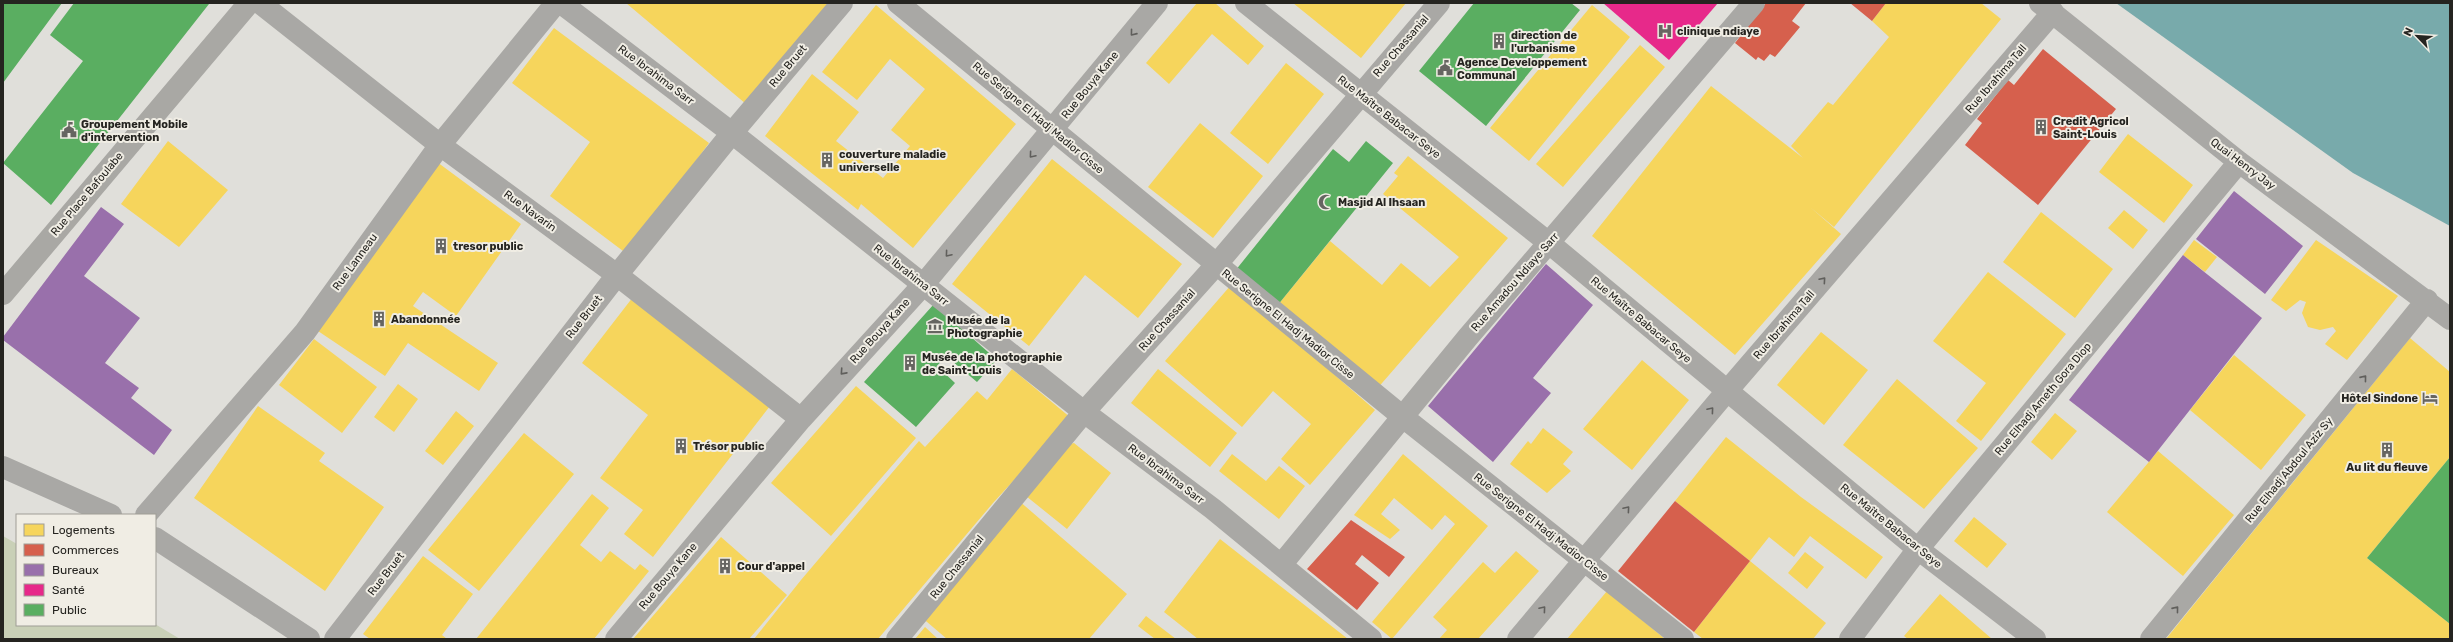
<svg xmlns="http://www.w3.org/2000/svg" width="2453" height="642" font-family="Rubik,sans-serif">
  <rect width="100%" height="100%" fill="#e0dfda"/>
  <path fill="#c9d0b7" d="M3 536 17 544V625L155 624 180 639H3Z"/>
  <path fill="#78aaab" d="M2116 3H2450V226L2353 173Z"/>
  <path fill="#f6d55c" d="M626 3H830L746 104Z
    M1197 3H1215L1264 46 1248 65 1212 34 1169 84 1146 63Z
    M1293 3H1406L1361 58Z
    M1886 3H1981L2001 19 1834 227 1810 207 1841 234 1735 355 1592 236 1711 86 1803 158 1791 146 1828 102 1833 105 1889 37 1872 21Z
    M876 5 1016 124 913 248 861 204 858 210 765 136 812 74 859 112 836 141 883 178 910 146 891 130 925 89 890 59 857 100 822 72Z
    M1592 5 1630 37 1529 161 1490 128Z
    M554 28 709 143 627 254 550 196 590 142 512 83Z
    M1640 45 1665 67 1563 187 1536 164Z
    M1286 63 1324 94 1268 164 1230 133Z
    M1200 123 1263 176 1213 238 1148 187Z
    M2128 134 2193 185 2164 223 2099 172Z
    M168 141 228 190 179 247 121 204Z
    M1408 156 1508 238 1376 390 1277 306 1330 241 1382 285 1401 263 1430 287 1459 257 1383 194 1398 176 1394 173Z
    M1052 159 1182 264 1138 318 1085 275 1029 346 952 284Z
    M437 162 521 224 456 316 423 292 413 306 498 363 479 391 408 343 385 376 318 331Z
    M2124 210 2148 230 2133 249 2108 228Z
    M2041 212 2113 269 2075 318 2003 262Z
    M2194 240 2217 257 2205 272 2183 255Z
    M2316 240 2398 296 2347 360 2325 344 2336 331 2333 327 2320 330 2308 327 2302 313 2306 302 2300 300 2286 311 2271 300Z
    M1988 272 2066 334 1981 441 1956 421 1986 383 1933 341Z
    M1231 285 1375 410 1310 485 1281 459 1311 424 1273 391 1242 427 1165 361Z
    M633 297 770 406 653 557 624 534 643 510 600 478 648 415 582 363Z
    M1821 332 1868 370 1824 425 1777 385Z
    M2410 338 2450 372V457L2367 558 2450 624V639H2166Z
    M314 339 377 387 342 433 279 385Z
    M2234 355 2306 415 2261 470 2190 410Z
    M1642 360 1689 400 1632 470 1583 429Z
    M1012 369 1071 418 993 503 878 639H754L801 580 919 441 925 447 977 391 987 400Z
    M1158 369 1237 433 1210 467 1131 403Z
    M1897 379 1978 448 1924 509 1843 445Z
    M398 384 418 399 394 432 374 417Z
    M856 386 916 438 831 536 771 483Z
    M258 406 325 453 319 461 384 507 325 591 194 498Z
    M456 411 474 426 443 465 425 451Z
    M2055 413 2077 431 2052 460 2031 442Z
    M1543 428 1573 452 1563 464 1571 471 1547 493 1510 464 1528 441 1531 444Z
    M524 433 574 474 479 591 428 550Z
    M1726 437 1801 497 1883 557 1866 579 1810 536 1794 557 1769 537 1750 561 1675 501Z
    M1074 443 1111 473 1067 529 1021 492 1056 448Z
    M2158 451 2234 515 2183 576 2107 512Z
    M1232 454 1266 481 1279 466 1305 486 1279 519 1219 471Z
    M1403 454 1488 526 1392 639 1372 622 1455 524 1445 515 1432 530 1394 498 1381 514 1400 530 1390 539 1354 515Z
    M592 494 609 508 580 545 601 562 610 551 635 570 640 564 649 571 594 639H476Z
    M1018 500 1127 594 1089 639H947L920 616Z
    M1974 517 2007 544 1987 568 1954 541Z
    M721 537 787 595 749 639H633Z
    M1220 539 1348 639H1198L1164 612Z
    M1516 551 1539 571 1478 639H1439L1447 630 1433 617 1483 562 1495 573Z
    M1805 552 1824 567 1807 589 1788 573Z
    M423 556 473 594 442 635 447 639H370L363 634Z
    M1750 561 1826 623 1813 639H1703L1694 632Z
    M1607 591 1665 639H1567Z
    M1940 594 1992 639H1908L1904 636Z
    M1146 616 1176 639H1155L1138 626Z
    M925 627 938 639H915Z"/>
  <path fill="#d6604d" d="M1766 3H1806L1792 21 1800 27 1775 57 1770 54 1764 61 1758 57 1756 60 1735 43Z
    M1850 3H1886L1872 21Z
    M2043 49 2116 109 2038 205 1965 145 1982 123 1977 119 2008 80 2014 85Z
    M1675 501 1750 561 1694 632 1618 571Z
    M1351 520 1405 557 1389 577 1362 555 1355 564 1379 583 1357 610 1307 569Z"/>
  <path fill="#9970ab" d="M2234 191 2303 246 2265 294 2196 239Z
    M101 207 124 224 84 276 140 318 105 363 139 388 131 398 172 430 154 455 3 340V337Z
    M2183 255 2262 318 2149 462 2069 400Z
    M1546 264 1593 305 1533 378 1551 393 1493 462 1428 406Z"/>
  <path fill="#e7298a" d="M1603 3H1718L1669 60Z"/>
  <path fill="#5aae61" d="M3 3H62L3 83Z
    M74 3 209 4 51 205 3 163 83 61 50 35Z
    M1474 3H1571L1580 10 1486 126 1419 71Z
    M1366 141 1393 163 1277 306 1235 271 1333 149 1349 162Z
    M934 304 997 360 977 382 946 356 937 366 955 383 916 427 864 382Z
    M2450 457V624L2367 558Z"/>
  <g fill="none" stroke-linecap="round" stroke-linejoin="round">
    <path stroke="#a9a8a5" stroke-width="22" d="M260 3 440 145 617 275 801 419
      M561 3 732 133 1084 412 1213 509 1371 639
      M898 3 1403 417 1683 639
      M1246 3 1549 243 1918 549 2035 639
      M2040 3 2239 162 2450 319
      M3 467 111 515
      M146 515 305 332 440 145 556 3
      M155 538 309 639
      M1281 565 1468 337 1754 3
      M335 639 617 275 732 133 842 3
      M616 639 801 419 923 285 1157 3
      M897 639 1084 412 1216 265 1439 3
      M1518 639 1727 391 2053 12
      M1850 639 1918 549 2239 162
      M2151 639 2427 300"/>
    <path stroke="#a9a8a4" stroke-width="22" d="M3 294 249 3"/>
  </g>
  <defs><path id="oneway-chevron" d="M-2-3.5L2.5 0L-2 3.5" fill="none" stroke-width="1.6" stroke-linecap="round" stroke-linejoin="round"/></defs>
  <g stroke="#605f5c">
    <use href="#oneway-chevron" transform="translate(1133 33) rotate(129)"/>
    <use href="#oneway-chevron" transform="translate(1032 155) rotate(130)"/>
    <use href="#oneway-chevron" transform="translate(948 254) rotate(130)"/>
    <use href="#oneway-chevron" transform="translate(1823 280) rotate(-49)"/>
    <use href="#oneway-chevron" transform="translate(843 372) rotate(132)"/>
    <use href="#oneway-chevron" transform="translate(2364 378) rotate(-51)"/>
    <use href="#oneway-chevron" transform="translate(1711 410) rotate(-50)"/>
    <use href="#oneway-chevron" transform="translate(1627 509) rotate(-50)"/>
    <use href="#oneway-chevron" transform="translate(1543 609) rotate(-50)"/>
    <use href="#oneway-chevron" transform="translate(2176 609) rotate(-51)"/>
  </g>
  <defs>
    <symbol id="hospital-bare" viewBox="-9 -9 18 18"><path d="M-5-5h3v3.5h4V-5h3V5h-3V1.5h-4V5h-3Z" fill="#666561" stroke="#f0ede4" stroke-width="2.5" paint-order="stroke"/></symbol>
    <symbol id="building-bare" viewBox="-9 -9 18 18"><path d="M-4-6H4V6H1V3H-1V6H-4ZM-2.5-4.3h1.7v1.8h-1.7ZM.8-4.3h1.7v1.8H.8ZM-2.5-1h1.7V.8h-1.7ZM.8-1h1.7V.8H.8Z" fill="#666561" stroke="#f0ede4" stroke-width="2.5" paint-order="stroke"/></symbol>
    <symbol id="civic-bare" viewBox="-9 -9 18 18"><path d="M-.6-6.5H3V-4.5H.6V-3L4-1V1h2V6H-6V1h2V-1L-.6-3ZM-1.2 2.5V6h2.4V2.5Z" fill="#666561" stroke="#f0ede4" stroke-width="2.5" paint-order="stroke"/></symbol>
    <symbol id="mosque-bare" viewBox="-9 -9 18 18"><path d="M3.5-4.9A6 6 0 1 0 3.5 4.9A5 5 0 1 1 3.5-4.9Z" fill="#666561" stroke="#f0ede4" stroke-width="2.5" paint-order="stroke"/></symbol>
    <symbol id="museum-bare" viewBox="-9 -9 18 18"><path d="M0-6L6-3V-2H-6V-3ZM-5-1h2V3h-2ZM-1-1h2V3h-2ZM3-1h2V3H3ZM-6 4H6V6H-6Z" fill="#666561" stroke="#f0ede4" stroke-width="2.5" paint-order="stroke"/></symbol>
    <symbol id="hotel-bare" viewBox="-9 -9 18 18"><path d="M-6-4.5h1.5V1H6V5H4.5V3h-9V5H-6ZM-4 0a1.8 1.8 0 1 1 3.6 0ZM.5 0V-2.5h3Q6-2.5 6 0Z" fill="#666561" stroke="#f0ede4" stroke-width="2.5" paint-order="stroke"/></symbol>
  </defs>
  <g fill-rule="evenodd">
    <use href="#hospital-bare" x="1654" y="20" width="22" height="22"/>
    <use href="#building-bare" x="1488" y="30" width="22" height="22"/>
    <use href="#civic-bare" x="1434" y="57" width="22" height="22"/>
    <use href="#building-bare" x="2030" y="116" width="22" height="22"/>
    <use href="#civic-bare" x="58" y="119" width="22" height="22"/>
    <use href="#building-bare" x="816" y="149" width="22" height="22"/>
    <use href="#mosque-bare" x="1315" y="191" width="22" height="22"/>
    <use href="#building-bare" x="430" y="235" width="22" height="22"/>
    <use href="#building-bare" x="368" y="308" width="22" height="22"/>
    <use href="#museum-bare" x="924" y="315" width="22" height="22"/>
    <use href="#building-bare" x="899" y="352" width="22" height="22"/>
    <use href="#hotel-bare" x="2419" y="387" width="22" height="22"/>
    <use href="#building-bare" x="670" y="435" width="22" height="22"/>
    <use href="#building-bare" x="2376" y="439" width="22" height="22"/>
    <use href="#building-bare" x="714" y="555" width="22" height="22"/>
  </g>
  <g text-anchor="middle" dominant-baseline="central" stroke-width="4" stroke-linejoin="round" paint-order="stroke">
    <g font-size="11" font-weight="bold" fill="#252420" stroke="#f0ede4" text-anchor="start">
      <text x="1677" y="31">clinique ndiaye</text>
      <text x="1511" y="35">direction de<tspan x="1511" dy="13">l'urbanisme</tspan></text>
      <text x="1457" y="62">Agence Developpement<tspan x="1457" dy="13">Communal</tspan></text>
      <text x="2053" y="121">Credit Agricol<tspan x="2053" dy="13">Saint-Louis</tspan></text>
      <text x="81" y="124">Groupement Mobile<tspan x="81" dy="13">d'intervention</tspan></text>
      <text x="839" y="154">couverture maladie<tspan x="839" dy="13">universelle</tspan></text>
      <text x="1338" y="202">Masjid Al Ihsaan</text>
      <text x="453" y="246">tresor public</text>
      <text x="391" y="319">Abandonnée</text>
      <text x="947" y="320">Musée de la<tspan x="947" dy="13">Photographie</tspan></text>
      <text x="922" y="357">Musée de la photographie<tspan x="922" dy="13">de Saint-Louis</tspan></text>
      <text x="2418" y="398" text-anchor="end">Hôtel Sindone</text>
      <text x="693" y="446">Trésor public</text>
      <text x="2387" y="467" text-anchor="middle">Au lit du fleuve</text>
      <text x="737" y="566">Cour d'appel</text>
    </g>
    <g font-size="11" fill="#252420" stroke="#f0ede4">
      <text transform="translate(1401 46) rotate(-49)">Rue Chassanial</text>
      <text transform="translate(788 66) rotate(-50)">Rue Bruet</text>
      <text transform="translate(656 75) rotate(37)">Rue Ibrahima Sarr</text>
      <text transform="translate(1996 79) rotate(-49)">Rue Ibrahima Tall</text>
      <text transform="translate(1090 85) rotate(-51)">Rue Bouya Kane</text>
      <text transform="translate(1389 117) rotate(38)">Rue Maître Babacar Seye</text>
      <text transform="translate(1038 118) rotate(40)">Rue Serigne El Hadj Madior Cisse</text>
      <text transform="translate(2243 164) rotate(37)">Quai Henry Jay</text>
      <text transform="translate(87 194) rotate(-50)">Rue Place Bafoulabe</text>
      <text transform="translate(530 211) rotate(36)">Rue Navarin</text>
      <text transform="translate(355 262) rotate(-54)">Rue Lanneau</text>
      <text transform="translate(911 275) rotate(38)">Rue Ibrahima Sarr</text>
      <text transform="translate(1515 282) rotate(-49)">Rue Amadou Ndiaye Sarr</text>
      <text transform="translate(584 317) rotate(-52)">Rue Bruet</text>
      <text transform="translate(1167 320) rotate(-48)">Rue Chassanial</text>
      <text transform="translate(1641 320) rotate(40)">Rue Maître Babacar Seye</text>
      <text transform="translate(1288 324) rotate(39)">Rue Serigne El Hadj Madior Cisse</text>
      <text transform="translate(1784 325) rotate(-49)">Rue Ibrahima Tall</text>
      <text transform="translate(880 331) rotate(-48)">Rue Bouya Kane</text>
      <text transform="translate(2043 399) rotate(-50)">Rue Elhadj Ameth Gora Diop</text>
      <text transform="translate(2289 470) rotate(-51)">Rue Elhadj Abdoul Aziz Sy</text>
      <text transform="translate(1166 474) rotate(37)">Rue Ibrahima Sarr</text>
      <text transform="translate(1891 526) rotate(39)">Rue Maître Babacar Seye</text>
      <text transform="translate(1541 527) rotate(38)">Rue Serigne El Hadj Madior Cisse</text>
      <text transform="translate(957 567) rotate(-51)">Rue Chassanial</text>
      <text transform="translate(386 574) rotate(-52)">Rue Bruet</text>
      <text transform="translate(668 576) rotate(-50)">Rue Bouya Kane</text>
    </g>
  </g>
  <rect width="2453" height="642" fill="none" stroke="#252420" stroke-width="8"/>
  <rect x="16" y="514" width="140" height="112" fill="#f0ede4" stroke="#9f9d96"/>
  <rect x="24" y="524" width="20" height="12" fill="#f6d55c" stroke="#9f9d96"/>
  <text x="52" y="534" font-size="12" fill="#252420">Logements</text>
  <rect x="24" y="544" width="20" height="12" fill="#d6604d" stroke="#9f9d96"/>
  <text x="52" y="554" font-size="12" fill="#252420">Commerces</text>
  <rect x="24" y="564" width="20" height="12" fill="#9970ab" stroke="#9f9d96"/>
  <text x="52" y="574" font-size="12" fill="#252420">Bureaux</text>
  <rect x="24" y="584" width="20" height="12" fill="#e7298a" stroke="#9f9d96"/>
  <text x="52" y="594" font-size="12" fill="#252420">Santé</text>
  <rect x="24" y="604" width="20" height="12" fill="#5aae61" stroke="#9f9d96"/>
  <text x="52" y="614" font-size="12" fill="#252420">Public</text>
  <g transform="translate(2417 36) rotate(295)" stroke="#f0ede4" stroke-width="3" paint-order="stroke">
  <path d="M0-3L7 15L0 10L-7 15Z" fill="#252420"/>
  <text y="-6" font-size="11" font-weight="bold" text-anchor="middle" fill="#252420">N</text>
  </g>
</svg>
